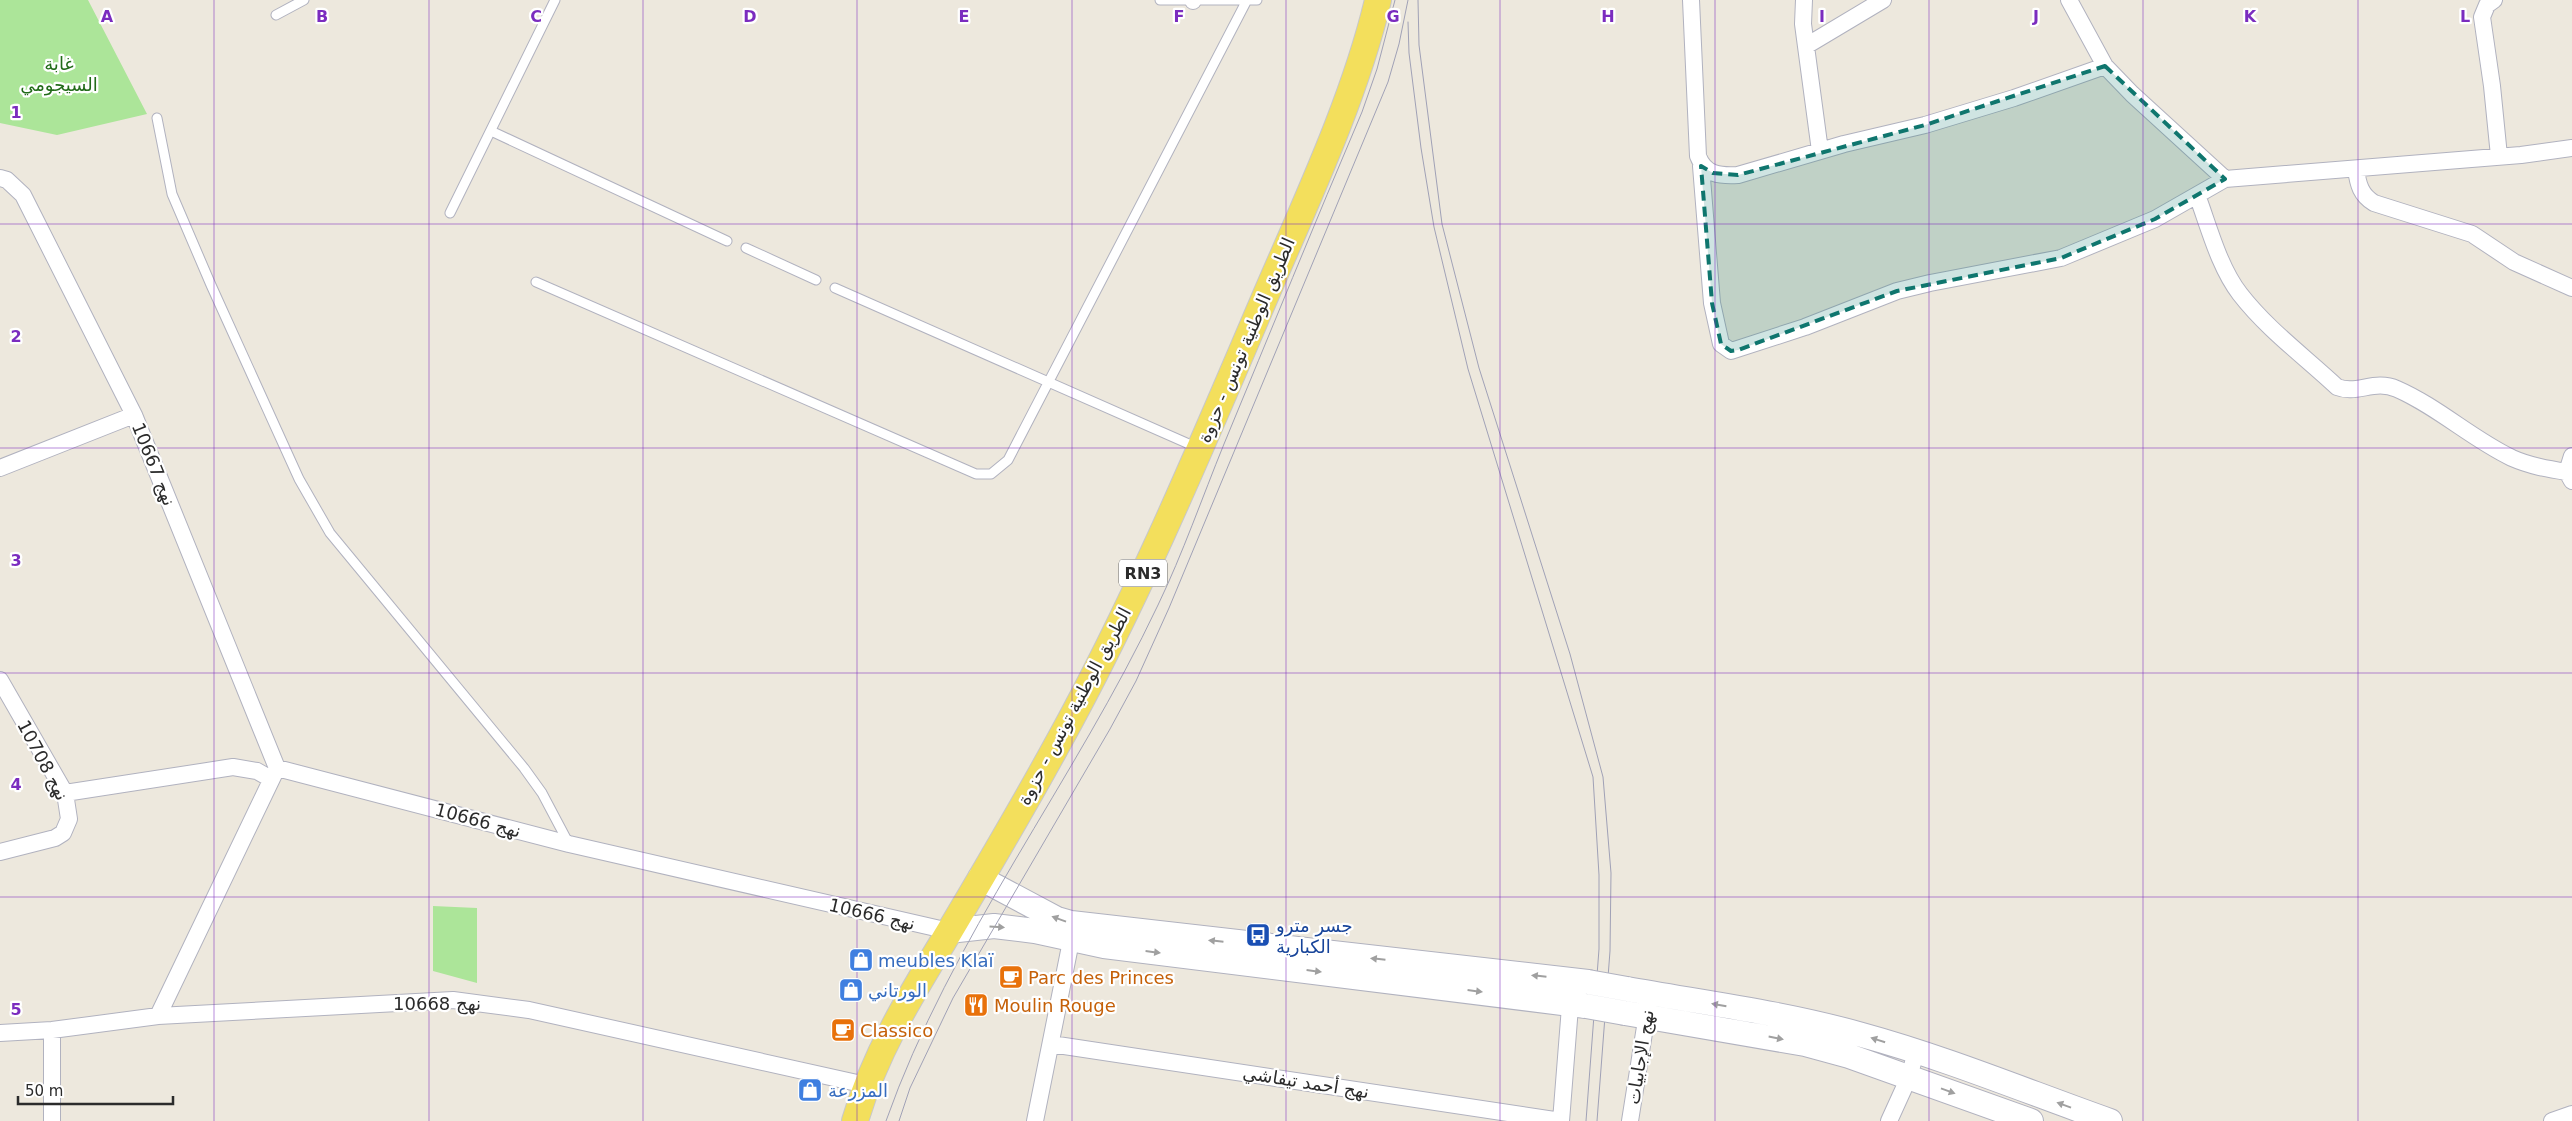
<svg xmlns="http://www.w3.org/2000/svg" width="2572" height="1121" font-family="'DejaVu Sans',Cairo,sans-serif">
  <rect width="100%" height="100%" fill="#ede8dd"/>
  <path fill="#ace599" d="M0 0H88L147 114 57 135 0 123Z
    M433 906 477 908V983L433 971Z"/>
  <g fill="none" stroke-linecap="round" stroke-linejoin="round">
    <defs>
      <path id="lane" d="M1160 0H1257
        M276 15 304 0
        M157 118 172 194 211 285 299 479 330 533 524 768 542 793 569 844
        M491 131 727 241
        M450 213 555 0
        M746 248 816 280
        M536 282 976 474H991L1008 460 1246 2
        M835 288 1198 448"/>
      <path id="street" d="M1193 0V1
        M1691 0 1698 156C1705 175 1720 176 1738 175L1844 144 1925 125 2014 98 2105 66
        M1804 0 1803 24 1820 151
        M2069 0 2105 66 2132 94 2225 179
        M2494 0 2487 5 2482 17 2492 86 2499 156
        M1806 46 1883 0
        M1701 166 1712 303 1721 344 1731 351 1805 327 1897 291 1930 283 2061 258 2155 219 2225 179 2521 155 2572 148
        M2356 169C2358 185 2361 195 2374 203L2472 234 2514 262 2572 288
        M0 178 7 180 23 195 134 415 277 768
        M2197 195C2209 227 2219 267 2240 294 2267 329 2305 357 2337 387 2357 395 2374 379 2397 389 2438 407 2472 439 2512 458 2530 466 2548 469 2567 472
        M2572 456 2567 472 2572 481
        M0 468 134 415
        M0 680 65 793 69 819 63 833 55 838 0 852
        M65 793 233 767 257 771 271 779
        M158 1016 277 768 569 844 949 931
        M0 1033 52 1030 158 1016 453 1000 529 1010 866 1085
        M1051 1044 1561 1121
        M52 1121V1030
        M1035 1121 1071 941
        M1561 1121 1571 994
        M1630 1121 1648 1008
        M1889 1121 1909 1077 1916 1052
        M2552 1121 2572 1114"/>
      <path id="secondary" d="M980 878 1057 919 1071 923 1588 982
        M949 931 994 926 1035 931 1104 946 1586 1006
        M1627 989C1705 1003 1785 1013 1862 1035 1946 1058 2028 1092 2110 1121
        M1625 1013 1805 1044 1849 1056 2031 1121"/>
      <path id="primary" d="M855 1121C875 1052 912 993 949 932 986 870 1023 807 1058 743 1137 600 1201 447 1265 297 1305 204 1355 98 1378 0"/>
    </defs>
    <use href="#lane" stroke="#b1b2bf" stroke-width="11"/>
    <use href="#street" stroke="#b1b2bf" stroke-width="18"/>
    <use href="#secondary" stroke="#b1b2bf" stroke-width="26"/>
    <use href="#primary" stroke="#c8c8c8" stroke-width="28"/>
    <use href="#lane" stroke="#fff" stroke-width="9"/>
    <use href="#street" stroke="#fff" stroke-width="16"/>
    <use href="#secondary" stroke="#fff" stroke-width="24"/>
    <use href="#primary" stroke="#f3df5c" stroke-width="26"/>
    <path stroke="#a0a1b6" stroke-width="1" d="M1418 0 1419 45 1442 224 1479 368 1570 654 1603 777 1611 873 1610 951 1597 1121
      M1408 22 1409 53 1421 148 1434 227 1468 369 1593 777 1599 875V949L1586 1121
      M886 1121C951 937 1075 781 1158 605 1183 553 1202 498 1224 444 1270 333 1315 222 1362 112L1377 69 1395 0
      M899 1121 910 1088 953 998 1110 729 1136 681 1169 608 1388 82 1399 44 1408 0"/>
    <defs>
      <path id="secondary-bridge" d="M1588 982 1627 989
        M1586 1006 1625 1013"/>
    </defs>
    <use href="#secondary-bridge" stroke="#b1b2bf" stroke-width="26" stroke-linecap="butt"/>
    <use href="#secondary-bridge" stroke="#fff" stroke-width="24"/>
  </g>
  <defs><path id="oneway-solid" d="M-6-.8H1V-3.2L6.5 0L1 3.2V.8H-6Z" transform="scale(1.25)"/></defs>
  <g fill="#a0a0a0">
    <use href="#oneway-solid" transform="translate(1059 919) rotate(-160)"/>
    <use href="#oneway-solid" transform="translate(997 927) rotate(4)"/>
    <use href="#oneway-solid" transform="translate(1216 941) rotate(-174)"/>
    <use href="#oneway-solid" transform="translate(1153 952) rotate(7)"/>
    <use href="#oneway-solid" transform="translate(1378 959) rotate(-174)"/>
    <use href="#oneway-solid" transform="translate(1314 971) rotate(7)"/>
    <use href="#oneway-solid" transform="translate(1539 976) rotate(-174)"/>
    <use href="#oneway-solid" transform="translate(1475 991) rotate(7)"/>
    <use href="#oneway-solid" transform="translate(1719 1005) rotate(-170)"/>
    <use href="#oneway-solid" transform="translate(1776 1038) rotate(11)"/>
    <use href="#oneway-solid" transform="translate(1878 1040) rotate(-162)"/>
    <use href="#oneway-solid" transform="translate(1948 1091) rotate(20)"/>
    <use href="#oneway-solid" transform="translate(2064 1105) rotate(-160)"/>
  </g>
  <path fill="#0f766e" fill-opacity="0.2" stroke="#0f766e" stroke-width="4" stroke-dasharray="10 6" stroke-linejoin="round" d="M2105 66 2225 179 2155 219 2061 258 1897 291 1738 350 1731 351 1721 344 1712 303 1701 166 1713 173 1738 175 1925 125Z"/>
  <path fill="none" stroke="#7b2cbf" stroke-width="1" stroke-opacity="0.55" d="M214 0V1121M429 0V1121M643 0V1121M857 0V1121M1072 0V1121M1286 0V1121M1500 0V1121M1715 0V1121M1929 0V1121M2143 0V1121M2358 0V1121M0 224H2572M0 448H2572M0 673H2572M0 897H2572"/>
  <defs>
    <symbol id="bus-square" viewBox="-11 -11 22 22"><rect x="-9" y="-9" width="18" height="18" rx="4" fill="#1a4fb4" stroke="#fff"/><path d="M-5-6H5V4H4V6H2V4H-2V6H-4V4H-5ZM-3.5-4V0h7V-4ZM-3.5 1.2v1.5H-2V1.2ZM2 1.2v1.5H3.5V1.2Z" fill="#fff"/></symbol>
    <symbol id="shop-square" viewBox="-11 -11 22 22"><rect x="-9" y="-9" width="18" height="18" rx="4" fill="#3f7fe0" stroke="#fff"/><path d="M-5-2.5h2.3a2.7 3.5 0 0 1 5.4 0H5L5.5 6h-11ZM-1.5-2.5h3a1.5 2.3 0 0 0-3 0Z" fill="#fff"/></symbol>
    <symbol id="cafe-square" viewBox="-11 -11 22 22"><rect x="-9" y="-9" width="18" height="18" rx="4" fill="#e8710a" stroke="#fff"/><path d="M-5.5-4.5H6V0H3Q3 3.5 0 3.5H-2.5Q-5.5 3.5-5.5 0ZM3-3.2v2h1.7v-2ZM-6 4.5H4V6H-6Z" fill="#fff"/></symbol>
    <symbol id="restaurant-square" viewBox="-11 -11 22 22"><rect x="-9" y="-9" width="18" height="18" rx="4" fill="#e8710a" stroke="#fff"/><path d="M-5-6h1v4h1v-4h1v4h1v-4h1v5L-1.5 .5V6h-2V.5L-5-1ZM5-6V6H3V1.5H1.5Q1.5-4 5-6Z" fill="#fff"/></symbol>
  </defs>
  <g fill-rule="evenodd">
    <use href="#bus-square" x="1244" y="921" width="28" height="28"/>
    <use href="#shop-square" x="847" y="946" width="28" height="28"/>
    <use href="#cafe-square" x="997" y="963" width="28" height="28"/>
    <use href="#shop-square" x="837" y="976" width="28" height="28"/>
    <use href="#restaurant-square" x="962" y="991" width="28" height="28"/>
    <use href="#cafe-square" x="829" y="1016" width="28" height="28"/>
    <use href="#shop-square" x="796" y="1076" width="28" height="28"/>
  </g>
  <g text-anchor="middle" dominant-baseline="central" stroke-width="4.5" stroke-linejoin="round" paint-order="stroke">
    <rect fill="#fff" stroke="#6b6b6b" stroke-width="1" x="1119" y="559.5" width="48" height="27" rx="4"/>
    <g font-size="16" font-weight="bold" fill="#2b2b2b">
      <text x="1143" y="573">RN3</text>
    </g>
    <g font-size="18" fill="#226b19" stroke="#fff">
      <text x="59" y="63">غابة<tspan x="59" dy="21">السيجومي</tspan></text>
    </g>
    <g font-size="18" fill="#2b2b2b" stroke="#fff">
      <text transform="translate(1246 340) rotate(-67)">الطريق الوطنية تونس - حزوة</text>
      <text transform="translate(154 464) rotate(68)">نهج 10667</text>
      <text transform="translate(1074 706) rotate(-62)">الطريق الوطنية تونس - حزوة</text>
      <text transform="translate(43 760) rotate(62)">نهج 10708</text>
      <text transform="translate(478 820) rotate(15)">نهج 10666</text>
      <text transform="translate(872 914) rotate(13)">نهج 10666</text>
      <text x="437" y="1003">نهج 10668</text>
      <text transform="translate(1640 1057) rotate(-81)">نهج الإجابيات</text>
      <text transform="translate(1306 1082) rotate(9)">نهج أحمد تيفاشي</text>
    </g>
    <g font-size="18" fill="#164399" stroke="#fff" text-anchor="start">
      <text x="1276" y="925">جسر مترو<tspan x="1276" dy="21">الكبارية</tspan></text>
    </g>
    <g font-size="18" fill="#366cbe" stroke="#fff" text-anchor="start">
      <text x="878" y="960">meubles Klaï</text>
      <text x="868" y="990">الورتاني</text>
      <text x="828" y="1090">المزرعة</text>
    </g>
    <g font-size="18" fill="#c56008" stroke="#fff" text-anchor="start">
      <text x="1028" y="977">Parc des Princes</text>
      <text x="994" y="1005">Moulin Rouge</text>
      <text x="860" y="1030">Classico</text>
    </g>
  </g>
  <g font-size="16" text-anchor="middle" font-weight="bold" fill="#7b2cbf" stroke="#fff" stroke-width="4.5" stroke-linejoin="round" paint-order="stroke">
    <text x="107" y="22">A</text>
    <text x="322" y="22">B</text>
    <text x="536" y="22">C</text>
    <text x="750" y="22">D</text>
    <text x="964" y="22">E</text>
    <text x="1179" y="22">F</text>
    <text x="1393" y="22">G</text>
    <text x="1608" y="22">H</text>
    <text x="1822" y="22">I</text>
    <text x="2036" y="22">J</text>
    <text x="2250" y="22">K</text>
    <text x="2465" y="22">L</text>
    <text x="16" y="118">1</text>
    <text x="16" y="342">2</text>
    <text x="16" y="566">3</text>
    <text x="16" y="790">4</text>
    <text x="16" y="1015">5</text>
  </g>
  <path d="M18 1096v8h155v-8" fill="none" stroke="#2b2b2b" stroke-width="2.5"/>
  <text x="25" y="1096" font-size="15" fill="#2b2b2b" stroke="#ffffff" stroke-width="4" paint-order="stroke">50 m</text>
</svg>
